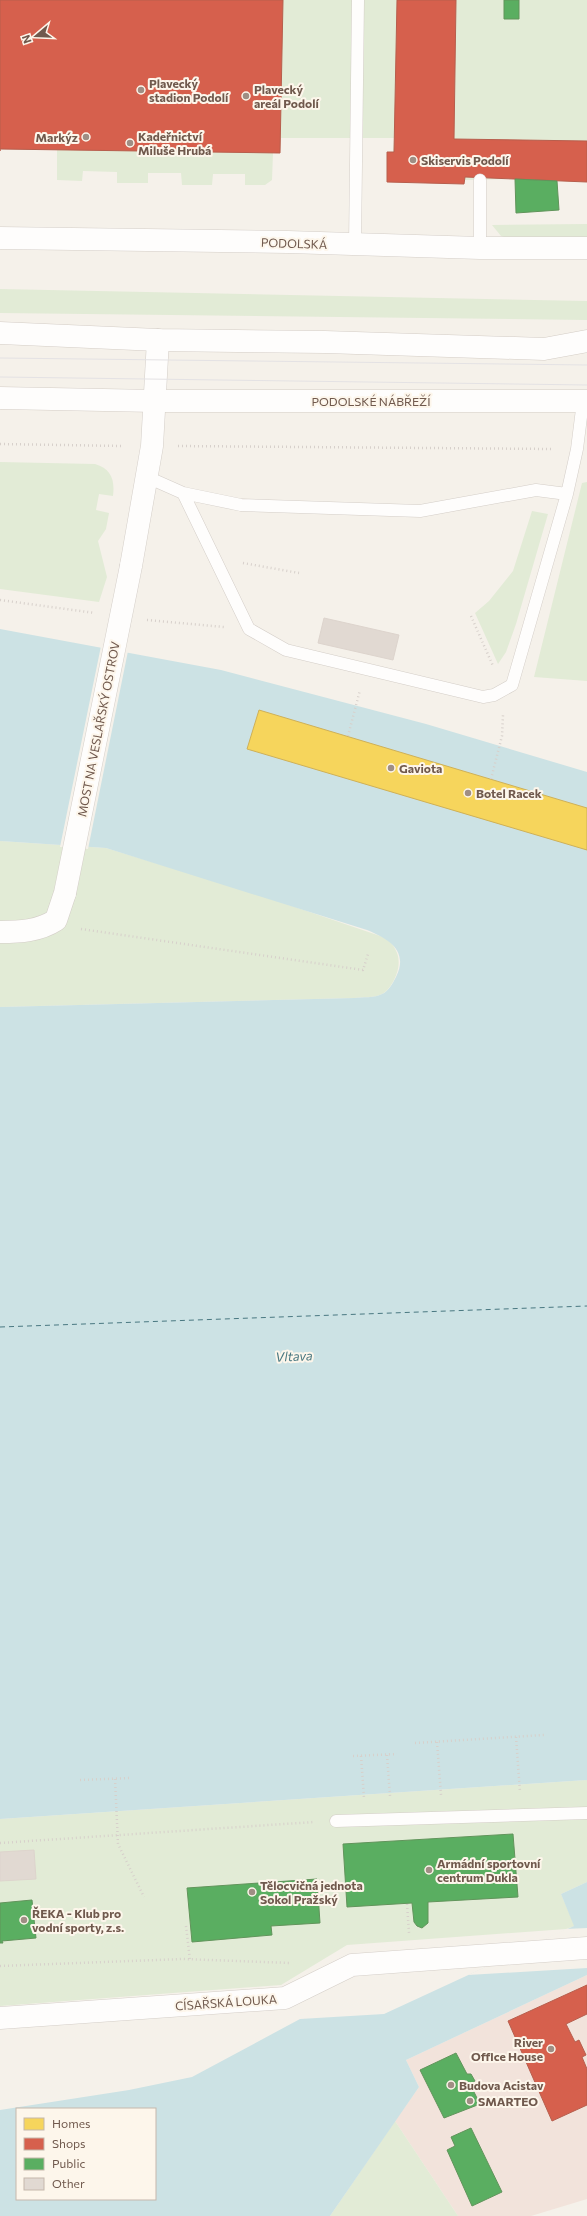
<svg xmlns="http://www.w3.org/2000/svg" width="587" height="2216" font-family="Commissioner,sans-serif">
  <rect width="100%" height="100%" fill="#f5f1ea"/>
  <path fill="#f2e3db" d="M587 1975V2199L531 2216H458L395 2121 419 2087 406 2060Z"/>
  <path fill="#e2ebd6" d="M0 0H504V18L519 19V0H587V182L557 181 559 210 515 179 387 182V152H393L394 138H281L280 153H273L272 180 265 185H245V174H213L212 185H182L181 173H148V183H117V172L83 171 82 181 57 180V150L0 149V151Z
    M587 224V238L512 240 501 236 492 225Z
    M0 289 587 301V320L0 313Z
    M0 462 95 464C111 469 115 479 113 496L99 494 96 510 109 513 106 529 98 541 107 577 99 602 0 589Z
    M587 482V681L534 677 582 483Z
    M532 511 548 514 516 624 506 652 498 664 475 613 489 601 513 571Z
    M0 841 106 848 254 893 386 938C400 950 402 964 394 980 392 984 387 992 382 994 375 998 362 997 354 998L0 1007Z
    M587 1780V1882L561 1894 575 1926 566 1929 347 1945 281 1985 0 2006V1819Z
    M395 2121 458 2216H330Z"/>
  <path fill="#cce2e4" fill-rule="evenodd" d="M0 629 221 670 426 724 587 772V1780L0 1819V1007L354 998C362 997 375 998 382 994 388 992 393 983 396 977 409 951 389 939 367 930L106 848 0 841Z
    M587 1882V1975L406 2060 419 2087 330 2216H0V2110L129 2090 192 2077 300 2019 384 2014 574 1926 561 1894ZM17 2109H155V2199H17Z"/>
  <path fill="#f5f1ea" d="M101 646 128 651 88 849 60 847Z
    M587 1928V1968L468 1975 566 1929Z"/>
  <path fill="#f6d55c" stroke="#ceb058" d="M259 710 587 808V850L247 749Z"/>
  <path fill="#d6604d" stroke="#b75e4d" d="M0 0H283L280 153 0 149V151Z
    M397 0H456L454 139 587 141V182L465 177 464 184 387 182V152H394Z
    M587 1985V2014L566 2024 575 2042 579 2040 586 2055 582 2057 587 2069V2105L552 2121 508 2021Z"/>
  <path fill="#5aae61" stroke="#61945b" d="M504 0H519V19H504Z
    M515 179 557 181 559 210 516 213Z
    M513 1834 518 1897 428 1902V1923L422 1928 417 1926 414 1922 412 1903 347 1907 343 1844Z
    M317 1879 320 1923 271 1926 272 1935 192 1942 187 1888Z
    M32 1900 36 1938 2 1941 3 1943H0V1903Z
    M456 2053 467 2074H471L475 2081 473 2082 476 2088 473 2090 480 2104 444 2118 420 2070Z
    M471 2128 502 2192 472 2206 447 2150 455 2146 451 2137Z"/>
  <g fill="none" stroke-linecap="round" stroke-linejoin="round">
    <path stroke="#497881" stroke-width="1" stroke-dasharray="5 4" stroke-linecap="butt" d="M0 1327 587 1306"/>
  </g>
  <path fill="#e1d9d2" stroke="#ddd4cd" d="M324 618 399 635 393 660 318 643Z
    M34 1850 36 1879 0 1881V1852Z"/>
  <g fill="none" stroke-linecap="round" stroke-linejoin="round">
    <defs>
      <path id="service" d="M480 180V248
        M355 245 358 0
        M147 477 183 493 241 505 420 511 536 490 567 494 512 685 494 695 483 697 286 650 249 629 183 493
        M567 494 577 449 583 401
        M336 1821 587 1813"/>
      <path id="minor" d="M0 238 288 242 480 248H587
        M131 566 152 446 158 340
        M0 932C20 932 39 931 56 920L65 893
        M0 2018 285 1998 352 1965 587 1948"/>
      <path id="secondary" d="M0 333 158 340 325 342 544 349 587 341
        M0 398 155 401H587"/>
    </defs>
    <use href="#service" stroke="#d4cec8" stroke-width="13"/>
    <use href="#minor" stroke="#d4cec8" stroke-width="23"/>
    <use href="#secondary" stroke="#d4cdc6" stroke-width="23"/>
    <path stroke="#d7d0cb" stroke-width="2.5" stroke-dasharray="1 3" stroke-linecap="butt" d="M0 444 123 446
      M178 446 553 449
      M243 563 299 573
      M0 600 95 613
      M471 616 493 666
      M147 620 224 627
      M348 736 360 690
      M491 779 502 736 503 715
      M81 929 363 970 368 954
      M516 1737 520 1792
      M437 1742 441 1795
      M415 1743 544 1735
      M387 1755 390 1796
      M353 1756 397 1754
      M361 1756 364 1798
      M115 1779 118 1844 144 1897
      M80 1780 130 1778
      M0 1843 314 1822
      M407 1904 409 1933
      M186 1926 190 1960
      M0 1966 183 1959 291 1963"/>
    <use href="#service" stroke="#fefdfc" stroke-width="12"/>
    <use href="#minor" stroke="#fefdfc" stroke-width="22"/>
    <use href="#secondary" stroke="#fefdfc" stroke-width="22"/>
    <path stroke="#e4e2e4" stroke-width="1" d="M0 358 587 365
      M0 377 587 385"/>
    <defs>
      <path id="minor-bridge" d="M65 893 131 566"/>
    </defs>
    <use href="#minor-bridge" stroke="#d4cec8" stroke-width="23" stroke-linecap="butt"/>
    <use href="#minor-bridge" stroke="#fefdfc" stroke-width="22"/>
  </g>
  <g fill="#9f8e84" stroke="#fdf6eb" stroke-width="1.5">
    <circle cx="141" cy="90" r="4"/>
    <circle cx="246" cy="96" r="4"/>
    <circle cx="86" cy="137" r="4"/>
    <circle cx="130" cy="143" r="4"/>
    <circle cx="413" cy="160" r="4"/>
    <circle cx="391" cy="768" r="4"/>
    <circle cx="468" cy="793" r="4"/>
    <circle cx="429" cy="1870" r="4"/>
    <circle cx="252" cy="1892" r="4"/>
    <circle cx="24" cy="1920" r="4"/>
    <circle cx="551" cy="2049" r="4"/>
    <circle cx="451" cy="2085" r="4"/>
    <circle cx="470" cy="2101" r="4"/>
  </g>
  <g text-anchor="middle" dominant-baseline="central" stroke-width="4" stroke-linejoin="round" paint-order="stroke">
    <g font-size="12" font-weight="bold" fill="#70594d" stroke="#fdf6eb" text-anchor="start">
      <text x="149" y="83">Plavecký<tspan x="149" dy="14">stadion Podolí</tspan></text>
      <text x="254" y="89">Plavecký<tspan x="254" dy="14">areál Podolí</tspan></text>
      <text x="138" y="136">Kadeřnictví<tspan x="138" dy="14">Miluše Hrubá</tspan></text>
      <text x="78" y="137" text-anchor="end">Markýz</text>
      <text x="421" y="160">Skiservis Podolí</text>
      <text x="399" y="768">Gaviota</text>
      <text x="476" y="793">Botel Racek</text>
      <text x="437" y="1863">Armádní sportovní<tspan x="437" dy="14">centrum Dukla</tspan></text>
      <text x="260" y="1885">Tělocvičná jednota<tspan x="260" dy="14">Sokol Pražský</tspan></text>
      <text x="32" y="1913">ŘEKA - Klub pro<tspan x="32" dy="14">vodní sporty, z.s.</tspan></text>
      <text x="543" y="2042" text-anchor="end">River<tspan x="543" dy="14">Office House</tspan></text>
      <text x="459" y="2085">Budova Acistav</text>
      <text x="478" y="2101">SMARTEO</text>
    </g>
    <g font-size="12" fill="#70594d" stroke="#fdf6eb">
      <text transform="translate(294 243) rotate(2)">PODOLSKÁ</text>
      <text x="371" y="401">PODOLSKÉ NÁBŘEŽÍ</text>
      <text transform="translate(98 729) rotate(-79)">MOST NA VESLAŘSKÝ OSTROV</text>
      <text transform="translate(226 2002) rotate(-4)">CÍSAŘSKÁ LOUKA</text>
    </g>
    <g font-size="13" font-style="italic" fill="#497881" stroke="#fdf6eb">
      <text transform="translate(294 1356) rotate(-2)">Vltava</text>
    </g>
  </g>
  <rect x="16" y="2108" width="140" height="92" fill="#fdf6eb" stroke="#c5b7ac"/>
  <rect x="24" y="2118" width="20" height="12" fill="#f6d55c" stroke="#c5b7ac"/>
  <text x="52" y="2128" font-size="12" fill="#70594d">Homes</text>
  <rect x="24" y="2138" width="20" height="12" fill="#d6604d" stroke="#c5b7ac"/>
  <text x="52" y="2148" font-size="12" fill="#70594d">Shops</text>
  <rect x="24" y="2158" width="20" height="12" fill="#5aae61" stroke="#c5b7ac"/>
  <text x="52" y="2168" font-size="12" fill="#70594d">Public</text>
  <rect x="24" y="2178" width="20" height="12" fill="#e1d9d2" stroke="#c5b7ac"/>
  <text x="52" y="2188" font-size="12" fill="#70594d">Other</text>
  <g transform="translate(36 36) rotate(251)" stroke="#fdf6eb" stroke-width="3" paint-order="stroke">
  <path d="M0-3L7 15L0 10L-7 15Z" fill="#70594d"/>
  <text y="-6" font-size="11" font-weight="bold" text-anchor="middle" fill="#70594d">N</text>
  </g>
</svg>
